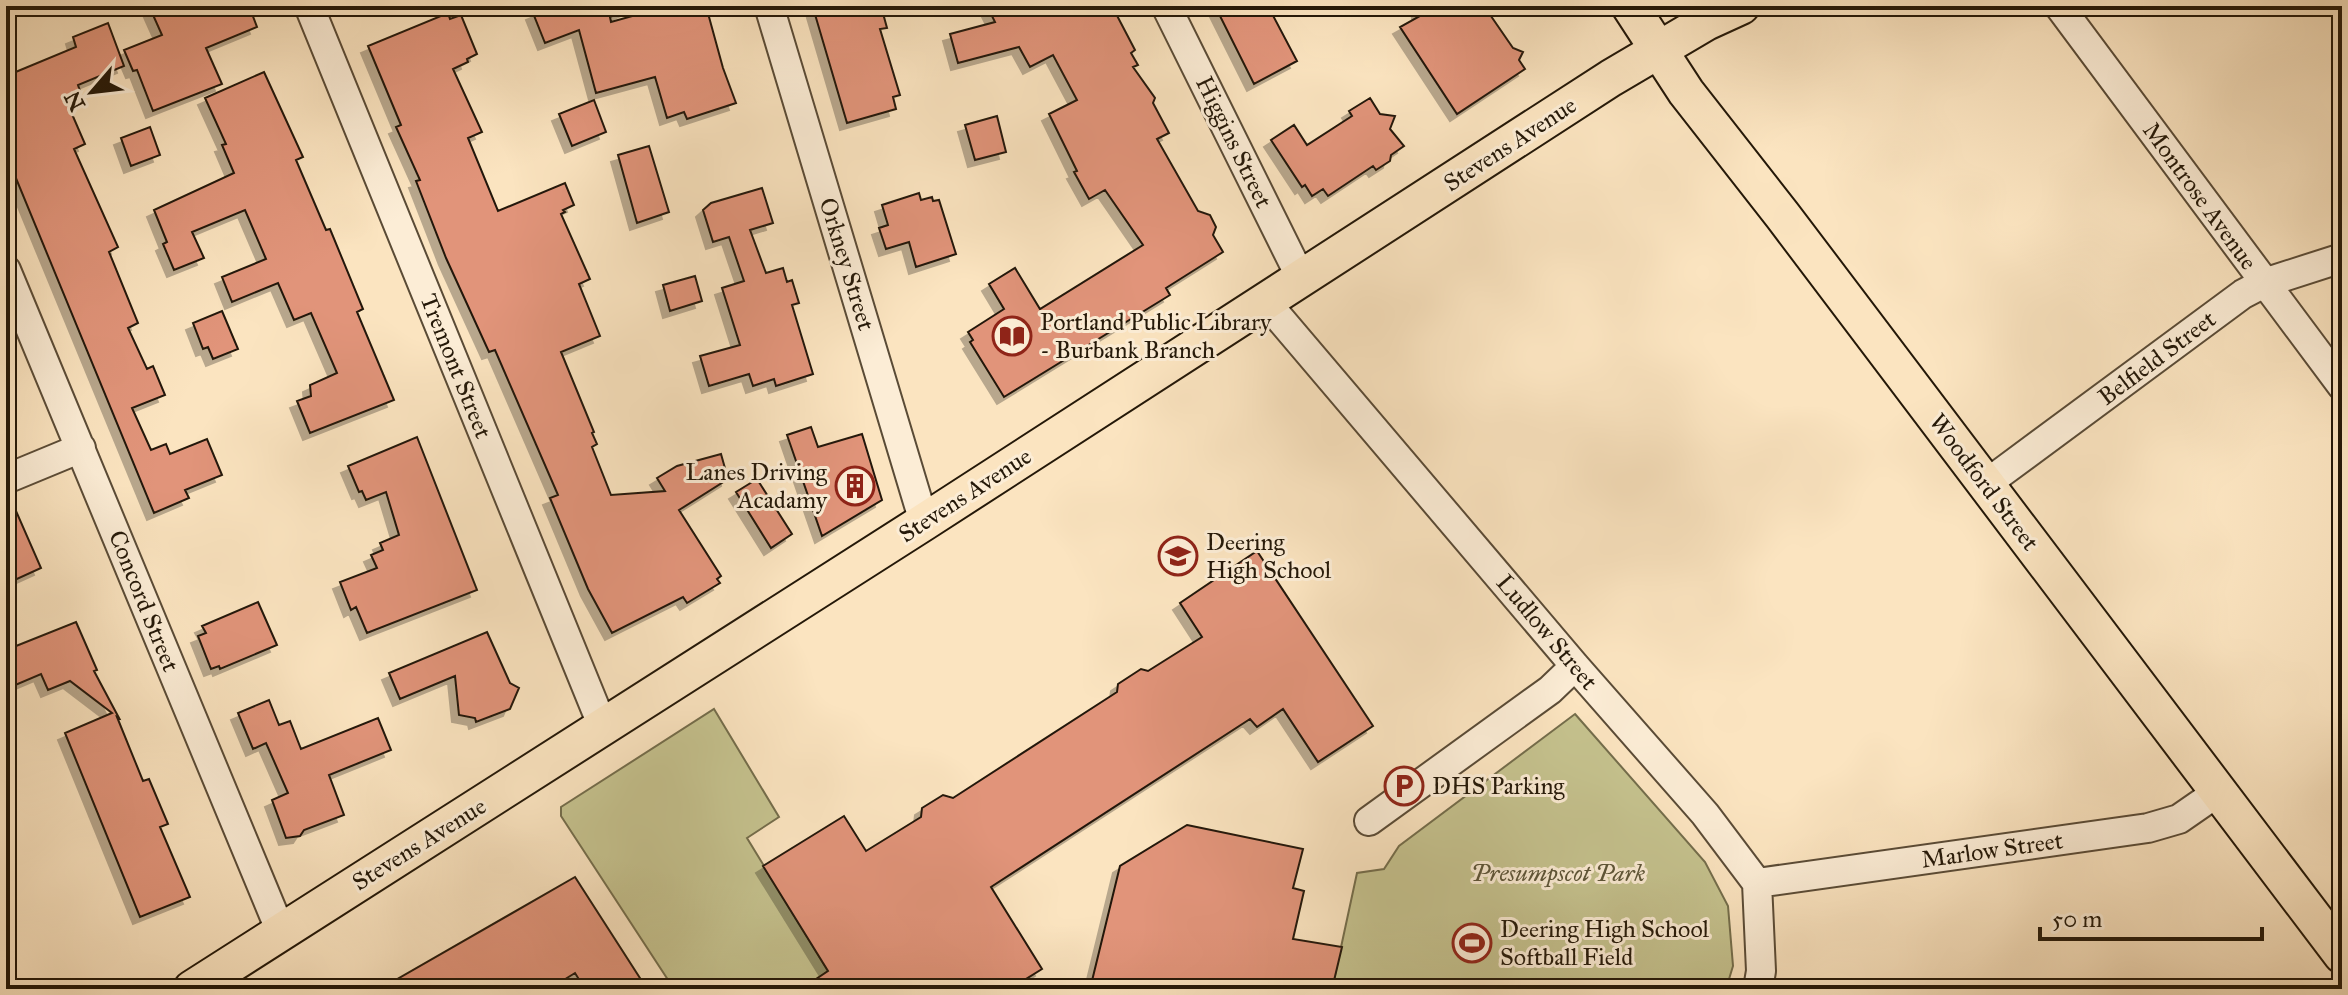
<svg xmlns="http://www.w3.org/2000/svg" width="2348" height="995" font-family="'IM FELL Great Primer',serif">
  <defs>
    <filter id="shadow"><feDropShadow dx="-7" dy="7" stdDeviation="0" flood-color="#0004"/></filter>
  </defs>
  <rect width="100%" height="100%" fill="#fbe4c0"/>
  <filter id="stains"><feTurbulence type="fractalNoise" baseFrequency=".0025" numOctaves="4"/><feColorMatrix values="0 0 0 0 .2 0 0 0 0 .09 0 0 0 0 .02 0 0 0 .5 -.17"/></filter>
  <radialGradient id="worn" r=".72"><stop offset=".6" stop-color="#630" stop-opacity="0"/><stop offset="1" stop-color="#630" stop-opacity=".3"/></radialGradient>
  <path fill="#c5c28e" stroke="#746d4b" stroke-width="2" d="M714 709 779 817 747 838 828 971 805 989H674L561 816V807Z
    M1575 714 1705 862 1728 906 1733 966 1726 989H1332L1357 873 1384 869 1399 846Z"/>
  <path fill="#e1947a" stroke="#241808" stroke-width="2" filter="url(#shadow)" d="M149 6H249L257 27 206 48 222 84 153 111 137 70 133 71 124 50 162 35Z
    M550 6H634L610 17 611 22 668 6H706L723 68 736 103 687 119 684 112 667 118 655 77 596 93 579 30 545 43 533 13Z
    M830 6H881L887 28 880 29 900 95 893 97 896 109 847 123 814 11Z
    M987 6H1112L1135 50 1131 53 1138 65 1133 67 1155 98 1153 103 1169 133 1157 139 1198 211 1210 215 1216 227 1213 235 1223 252 1166 288 1170 295 1004 397 970 342 973 340 968 332 1004 309 989 284 1015 268 1040 309 1143 245 1105 190 1089 199 1074 172 1077 171 1049 114 1077 100 1053 55 1030 67 1019 47 958 63 950 34 995 22Z
    M1215 6H1268L1297 61 1254 84Z
    M1418 6H1484L1513 48 1523 52 1519 60 1525 69 1457 114 1400 27 1420 16Z
    M448 13 450 19 461 15 477 54 467 59 468 62 453 69 482 132 468 138 498 211 565 183 574 205 563 210 565 212 561 214 590 279 579 284 600 336 561 352 594 432 592 433 597 444 592 447 611 495 665 491 657 478 677 466 721 454 728 479 679 510 721 576 717 579 720 583 687 603 683 597 612 633 588 589 550 498 558 495 495 350 489 352 446 258 416 181 420 180 396 127 401 125 368 46Z
    M108 23 124 66 78 85 80 91 65 98 85 144 74 149 118 247 109 252 138 323 128 328 147 369 153 366 165 395 132 408 151 450 166 444 170 454 207 439 222 475 185 490 189 498 154 513 6 154V76L76 47 73 37Z
    M264 72 303 157 296 160 326 230 330 229 363 309 357 312 394 400 310 433 297 401 311 396 310 385 337 373 311 313 294 320 278 283 232 302 222 277 266 259 245 210 192 232 204 258 174 270 163 244 167 242 154 210 234 173 222 145 226 144 205 98Z
    M1370 98 1380 114 1395 116 1390 129 1404 146 1391 155 1390 161 1376 170 1373 166 1328 196 1323 189 1312 196 1305 185 1302 187 1271 140 1294 125 1307 145 1352 116 1349 111Z
    M594 100 606 132 572 146 559 114Z
    M997 116 1006 152 975 160 965 125Z
    M150 127 160 155 131 166 121 138Z
    M649 146 669 212 637 223 618 155Z
    M762 188 773 223 750 230 766 273 783 268 787 282 792 280 799 303 792 305 813 374 776 386 774 379 753 386 749 374 709 386 700 356 740 345 722 288 744 281 729 237 713 242 703 210 711 203Z
    M919 193 921 200 932 197 933 201 939 200 956 254 916 267 909 242 886 249 879 228 888 225 882 205Z
    M695 276 702 301 670 311 663 285Z
    M222 311 238 349 213 359 208 347 203 349 193 323Z
    M811 427 818 447 862 434 882 500 822 536 787 435Z
    M417 437 477 590 367 633 356 607 351 610 340 582 377 568 371 555 383 550 380 543 399 535 386 492 366 500 362 491 359 492 348 466Z
    M757 479 792 534 771 548 736 492Z
    M9 495 41 568 6 584V496Z
    M1257 551 1373 726 1318 762 1283 709 1257 727 1250 719 991 887 1042 969 1010 989H801L828 971 763 866 844 816 866 851 921 817 922 808 943 795 953 798 1117 692 1118 684 1141 669 1148 671 1202 637 1180 603Z
    M258 602 277 645 220 669 219 666 211 669 198 636 206 633 202 626Z
    M76 622 97 670 94 671 119 718 117 717 143 781 149 779 168 824 160 827 190 897 140 917 65 733 112 713 70 681 48 690 41 674 6 689V650Z
    M487 632 510 683 519 688 510 709 476 722 475 718 459 715 455 676 400 699 389 673Z
    M269 700 279 725 290 721 301 749 378 718 391 750 329 775 344 815 304 830 300 836 286 838 272 800 288 793 266 743 253 749 238 713Z
    M1187 825 1303 849 1293 888 1304 891 1293 939 1342 947 1332 989H1090L1120 866Z
    M575 877 647 989H585L575 973 549 989H380Z"/>
  <g fill="none" stroke-linecap="round" stroke-linejoin="round">
    <defs>
      <path id="minor" d="M309 6 603 727
        M769 6 924 522
        M1166 6 1301 278
        M2059 6 2342 386
        M6 270 281 932
        M1265 301 1575 666 1705 814 1757 883 1761 971 1758 989
        M6 479 81 448
        M1986 484 2243 294 2264 283 2342 258
        M1369 821 1550 690 1575 666
        M1757 883 2148 828 2179 819 2218 792"/>
      <path id="major" d="M1630 6 1686 92 1783 216 2342 955
        M192 989 924 522 1611 78 1706 22 1741 6"/>
    </defs>
    <use href="#minor" stroke="#5a4b36" stroke-width="32"/>
    <use href="#major" stroke="#241808" stroke-width="40"/>
    <use href="#minor" stroke="#fcedd6" stroke-width="28"/>
    <use href="#major" stroke="#fbe4c0" stroke-width="36"/>
  </g>
  <defs>
    <symbol id="library-ring" viewBox="-11 -11 22 22"><circle r="9.5" fill="#fcedd6" stroke="#8f2418" stroke-width="1.5"/><path d="M-6-4Q-3-5.5-.7-3.5V5Q-3 3-6 4ZM6-4Q3-5.5 .7-3.5V5Q3 3 6 4Z" fill="#8f2418"/></symbol>
    <symbol id="building-ring" viewBox="-11 -11 22 22"><circle r="9.5" fill="#fcedd6" stroke="#8f2418" stroke-width="1.5"/><path d="M-4-6H4V6H1V3H-1V6H-4ZM-2.5-4.3h1.7v1.8h-1.7ZM.8-4.3h1.7v1.8H.8ZM-2.5-1h1.7V.8h-1.7ZM.8-1h1.7V.8H.8Z" fill="#8f2418"/></symbol>
    <symbol id="school-ring" viewBox="-11 -11 22 22"><circle r="9.5" fill="#fcedd6" stroke="#8f2418" stroke-width="1.5"/><path d="M0-5L7-2L0 1L-7-2ZM-4 1L0 2.5L4 1V4Q0 6-4 4Z" fill="#8f2418"/></symbol>
    <symbol id="parking-ring" viewBox="-11 -11 22 22"><circle r="9.5" fill="#fcedd6" stroke="#8f2418" stroke-width="1.5"/><path d="M-3.5-5.5H1a3.5 3.5 0 0 1 0 7H-1V5.5H-3.5ZM-1-3.4V-.6H.8a1.4 1.4 0 0 0 0-2.8Z" fill="#8f2418"/></symbol>
    <symbol id="stadium-ring" viewBox="-11 -11 22 22"><circle r="9.5" fill="#fcedd6" stroke="#8f2418" stroke-width="1.5"/><path d="M0-5a6.5 5 0 1 0 0 10a6.5 5 0 1 0 0-10ZM-3.5-1.8h7v3.6h-7Z" fill="#8f2418"/></symbol>
  </defs>
  <g fill-rule="evenodd">
    <use href="#library-ring" x="990" y="314" width="44" height="44"/>
    <use href="#building-ring" x="833" y="464" width="44" height="44"/>
    <use href="#school-ring" x="1156" y="534" width="44" height="44"/>
    <use href="#parking-ring" x="1382" y="764" width="44" height="44"/>
    <use href="#stadium-ring" x="1450" y="921" width="44" height="44"/>
  </g>
  <g text-anchor="middle" dominant-baseline="central" stroke-width="6" stroke-linejoin="round" paint-order="stroke">
    <g font-size="24" fill="#241808" stroke="#fcedd6">
      <text transform="translate(1234 142) rotate(64)">Higgins Street</text>
      <text transform="translate(1510 144) rotate(-33)">Stevens Avenue</text>
      <text transform="translate(2200 196) rotate(54)">Montrose Avenue</text>
      <text transform="translate(847 264) rotate(73)">Orkney Street</text>
      <text transform="translate(2157 358) rotate(-37)">Belfield Street</text>
      <text transform="translate(456 366) rotate(68)">Tremont Street</text>
      <text transform="translate(1984 482) rotate(53)">Woodford Street</text>
      <text transform="translate(965 495) rotate(-33)">Stevens Avenue</text>
      <text transform="translate(144 601) rotate(68)">Concord Street</text>
      <text transform="translate(1547 632) rotate(50)">Ludlow Street</text>
      <text transform="translate(419 844) rotate(-32)">Stevens Avenue</text>
      <text transform="translate(1992 850) rotate(-8)">Marlow Street</text>
    </g>
    <g font-size="24" fill="#241808" stroke="#fcedd6" text-anchor="start">
      <text x="1040" y="322">Portland Public Library<tspan x="1040" dy="28">- Burbank Branch</tspan></text>
      <text x="827" y="472" text-anchor="end">Lanes Driving<tspan x="827" dy="28">Acadamy</tspan></text>
      <text x="1206" y="542">Deering<tspan x="1206" dy="28">High School</tspan></text>
      <text x="1432" y="786">DHS Parking</text>
      <text x="1500" y="929">Deering High School<tspan x="1500" dy="28">Softball Field</tspan></text>
    </g>
    <g font-size="24" font-style="italic" fill="#5c5437" stroke="#fcedd6">
      <text x="1558" y="873">Presumpscot Park</text>
    </g>
  </g>
  <rect width="2348" height="995" fill="none" stroke="#fbe4c0" stroke-width="32"/>
  <rect x="8" y="8" width="2332" height="979" fill="none" stroke="#241808" stroke-width="4"/>
  <rect x="16" y="16" width="2316" height="963" fill="none" stroke="#241808" stroke-width="2"/>
  <g transform="translate(92 92) rotate(242)" stroke="#fcedd6" stroke-width="6" paint-order="stroke">
  <path d="M0-6L14 30L0 20L-14 30Z" fill="#241808"/>
  <text y="-12" font-size="22" font-weight="bold" text-anchor="middle" fill="#241808">N</text>
  </g>
  <path d="M2040 927v12h222v-12" fill="none" stroke="#241808" stroke-width="4"/>
  <text x="2052" y="927" font-size="24" fill="#241808" stroke="#fcedd6" stroke-width="6" paint-order="stroke">50 m</text>
  <rect width="100%" height="100%" filter="url(#stains)"/>
  <rect width="100%" height="100%" fill="url(#worn)"/>
</svg>
